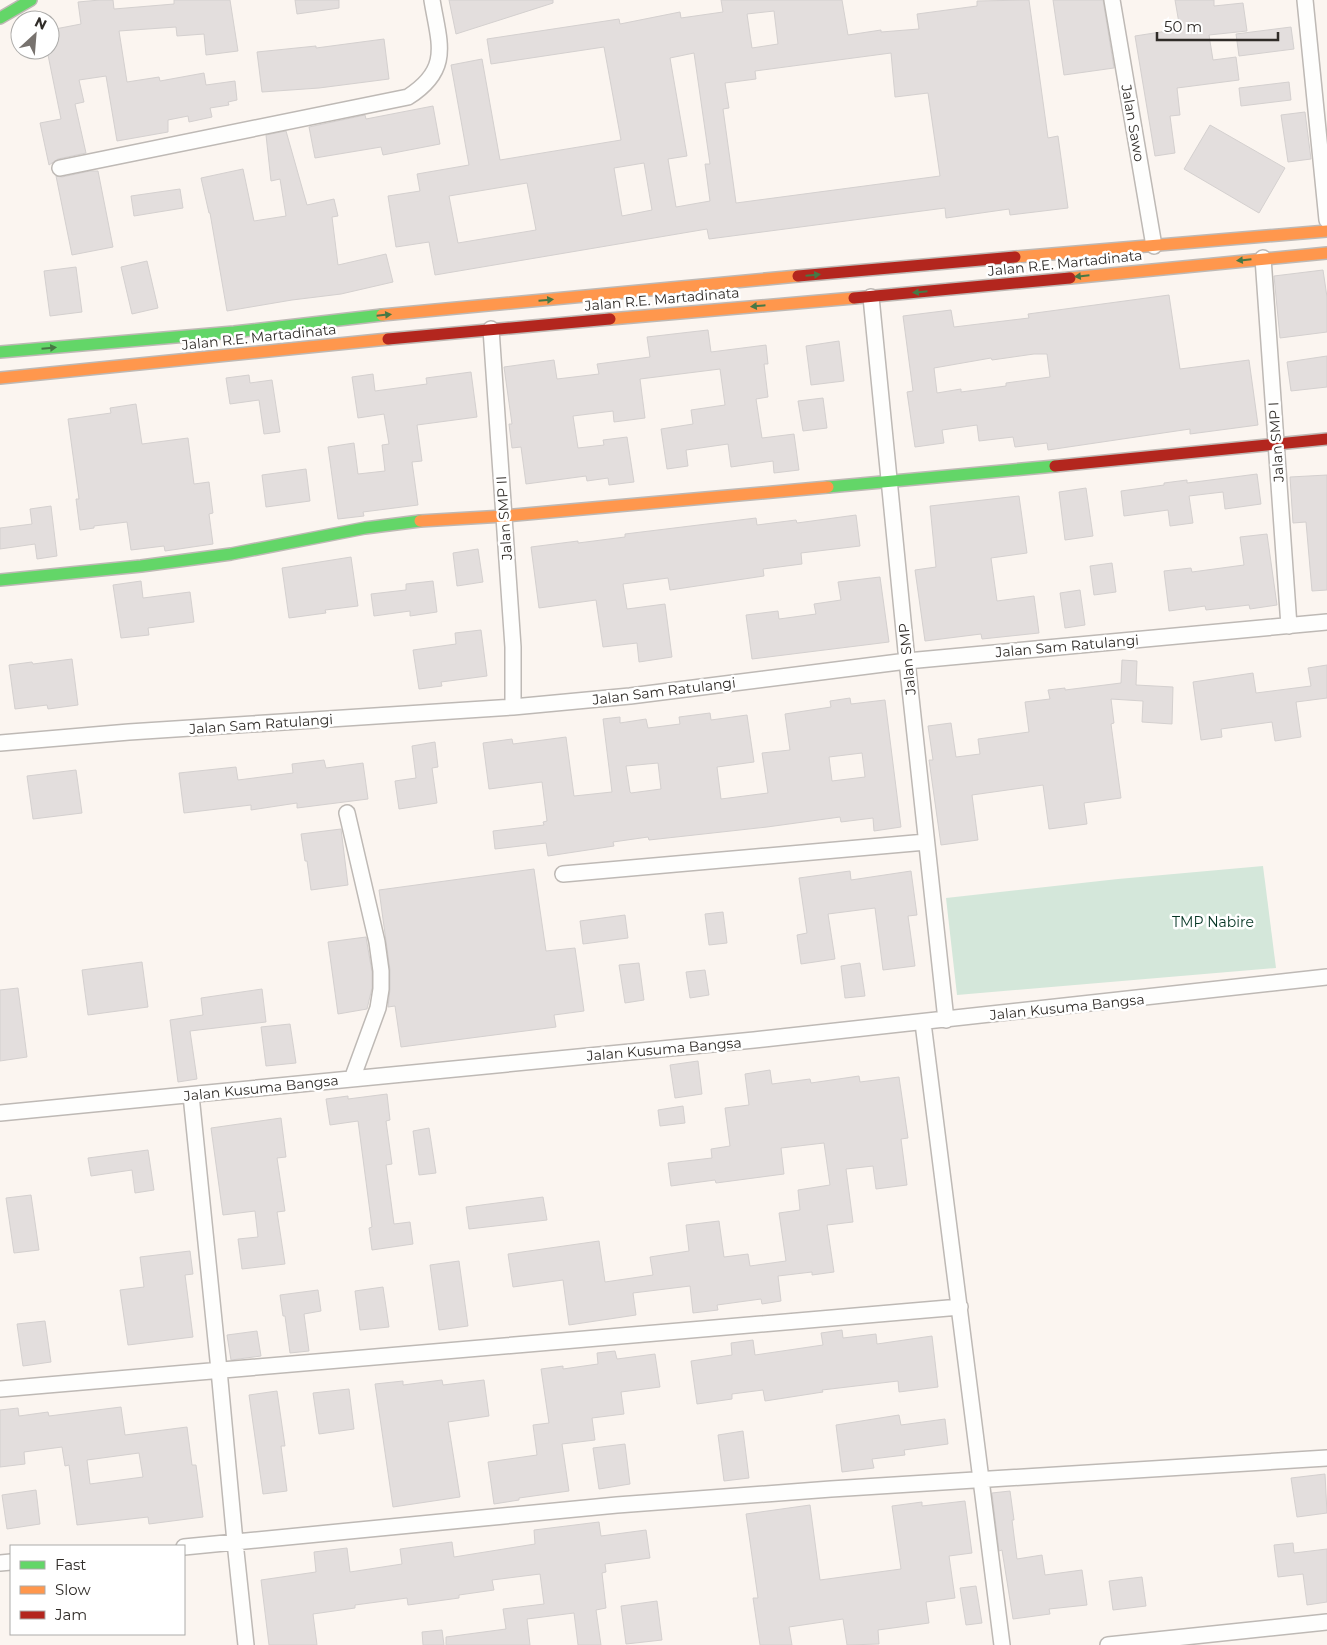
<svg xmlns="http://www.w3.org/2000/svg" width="1327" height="1645" font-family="Montserrat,sans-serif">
  <rect width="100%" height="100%" fill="#fbf5f0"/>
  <path fill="#d4e7da" d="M1263 866 1276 968 957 995 946 898 1118 879Z"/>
  <path fill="#e3dedd" stroke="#d4d0cf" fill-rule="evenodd" d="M100 0H113L114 9 174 4V0H230L238 51 206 55 204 34 177 36 176 27 119 31 127 82 159 77 160 81 204 73 206 85 235 81 237 100 228 102 229 105 210 108 212 117 189 122 188 116 168 120V132L117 141 106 76 79 80 84 102 75 104 86 153 58 159 49 165 40 123 61 119 47 50H50V30L81 24 78 2Z
    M295 0H339V8L297 14Z
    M449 0H553V3L456 34Z
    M721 0H842L848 35 881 30V32L919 29 917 14 977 6V1L1029 0 1048 138 1058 136 1068 208 1010 215 1009 209 946 218 945 208 709 239 707 229 435 275 429 242 396 247 388 196 420 191 417 174 469 165 451 65 482 59 500 160 621 140 604 47 491 64 487 39 619 19 620 24 680 12 681 18 723 12ZM774 11 778 44 752 48 747 14ZM694 53 710 164H705L710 201 676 207 668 159 687 156 670 58ZM891 53 895 97 928 93 940 176 736 203 723 109 729 108 725 83 756 79 755 71ZM644 163 652 210 622 216 614 168ZM527 183 536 230 458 243 449 196Z
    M1053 0H1103L1114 68 1064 75Z
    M1175 0H1214V6L1243 3 1247 31 1209 35 1213 60 1236 57 1239 80 1177 88 1180 115 1170 116 1175 153 1155 156 1135 36 1180 29Z
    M1291 27 1294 49 1239 56 1236 34Z
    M384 39 389 79 319 88 262 92 257 52 316 46V48Z
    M1289 82 1291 100 1241 106 1239 88Z
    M433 106 440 144 383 155 381 147 315 158 309 127 365 115 366 119Z
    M1305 112 1311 159 1288 162 1281 115Z
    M1210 125 1285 168 1259 213 1184 169Z
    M286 131 307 205 334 199 338 216 332 217 338 265 386 254 393 282 341 294 292 300 227 311 210 213H209L201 178 243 169 254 221 286 216 280 179 271 181 266 135Z
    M90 171H98L113 247 72 255 56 176 62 177Z
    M180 189 183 208 134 216 131 196Z
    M147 261 158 308 132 314 121 267Z
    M76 267 82 312 50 316 44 271Z
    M1323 270 1327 297V332L1280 338 1274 276Z
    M1169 295 1180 369 1249 360 1258 425 1190 434V429L1048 450 1047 443 1015 447 1013 437 979 441 977 425 942 430 944 443 915 447 907 392 913 391 903 316 951 310 954 327 1029 318 1028 314ZM1034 354H1047L1050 377 1006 383V386L961 392V389L937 393 934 368 991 358 992 360Z
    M708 330 711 352 766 345 768 364H764L768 397 756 399 762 438 794 434 799 470 774 473 773 461 731 467 728 444 686 450 688 466 667 469 661 429 693 424 691 410 725 405 720 369 640 379 645 418 614 422 613 411 573 416 578 448 604 445 603 440 627 437 634 482 609 485 608 478 587 481 586 476 526 484 521 447 512 448 509 424H512L504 367 554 360 557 379 599 374 597 364 650 357 647 337Z
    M839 341 844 381 811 385 806 346Z
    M1327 356V387L1291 391 1287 362Z
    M471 372 477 417 417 425 422 461 412 462 418 505 363 512 364 516 338 519 328 447 354 443 358 474 385 471 382 445 389 444 384 414 358 418 352 377 373 374 375 391 427 384 426 378Z
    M249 375 250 383 272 380 280 432 264 434 259 400 230 404 226 378Z
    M823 398 827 428 803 431 798 401Z
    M136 404 142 444 188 438 194 484 209 482 213 513 209 514 213 544 165 551 164 546 131 550 127 522 94 526V528L80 530 76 499H79L68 419 111 413 110 408Z
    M306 469 310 501 266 507 262 475Z
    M1257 474 1261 504 1225 509 1223 492 1189 496 1193 523 1170 526 1168 510 1124 516 1121 491 1164 485V483L1187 480V483Z
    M1327 475V590L1312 591 1306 522 1293 523 1290 477Z
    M1086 488 1093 536 1065 540 1059 492Z
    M1019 496 1027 553 991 558 997 601 1034 596 1039 633 982 639 981 634 925 641 915 570 936 567 930 506Z
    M51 506 57 556 37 559 35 544 0 549V528L32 524 30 509Z
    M856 515 860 546 801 553 802 564 763 569 764 576 670 590 668 578 623 584 627 609 665 604 672 657 639 662 637 643 603 647 596 600 539 608 531 547 578 541V543L625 537V534L756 518 757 525 796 520 797 523Z
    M1267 534 1277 605 1250 609 1249 605 1206 610 1205 606 1169 611 1164 571 1191 568 1192 572 1244 565 1240 537Z
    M478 549 483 582 457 586 453 553Z
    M351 557 358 606 325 610 326 613 289 618 282 568Z
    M1112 563 1116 592 1094 595 1090 566Z
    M880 577 889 642 752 659 746 615 778 611 779 619 816 614 814 604 841 600 838 582Z
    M141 581 143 598 190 592 194 622 148 628 149 635 121 638 113 585Z
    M433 581 437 612 410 616V611L374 616 371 594 406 590V584Z
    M1080 590 1085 625 1065 628 1060 593Z
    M481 630 487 676 441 682 442 686 419 689 413 650 456 644 455 633Z
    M72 659 78 705 48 709 47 705 15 709 9 665 32 662 33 664Z
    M1122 660 1137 661 1136 685 1173 687 1172 724 1142 722 1143 701 1111 699 1114 723 1111 724 1121 798 1084 803 1087 824 1049 829 1043 785 972 795 978 840 941 845 929 760H933L928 726 951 723 956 757 980 754 978 739 1029 732 1025 702 1050 699 1048 690 1065 688V690L1121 683Z
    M1327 665V698L1296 702 1301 737 1275 741 1272 722 1221 729 1222 737 1201 740 1193 682 1253 673 1256 693 1311 686 1308 668Z
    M850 698 851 704 885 700 901 827 874 831 873 818 841 822 840 817 767 827 649 840 648 837 613 842 614 846 548 856 546 843 495 849 493 831 544 825 543 822 547 821 542 782 489 789 483 743 512 739 513 744 566 737 574 796 612 792 603 719 620 717V723L646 719 648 728 680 724 679 717 710 713 711 720 747 715 754 762 717 767 721 799 768 793 762 753 790 750 785 714 831 707 830 701ZM862 753 865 777 832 781 829 757ZM658 763 661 789 631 793 630 792 626 766Z
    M435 742 438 767 432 768 437 803 399 809 395 781 416 778 412 746Z
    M324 760 326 768 363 763 368 799 297 808V803L251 810V805L184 813 179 773 236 767 238 780 293 773 292 764Z
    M76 770 82 813 33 819 27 776Z
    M341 829 348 885 311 890 307 861H305L301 834Z
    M534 869 546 951 575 948 584 1011 554 1015 556 1027 401 1047 395 1006 388 1007 390 989V970L379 890Z
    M850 871 851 880 911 871 917 915 908 916 915 966 883 970 875 908 828 914 835 959 801 964 797 935 807 933 799 878Z
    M723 912 727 943 709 945 705 914Z
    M625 915 628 938 583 944 580 921Z
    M366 937 372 972V988L367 1009 338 1014 328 942Z
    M142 962 148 1007 88 1015 82 970Z
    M639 963 644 1000 625 1003 619 965Z
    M860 963 865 996 845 998 841 966Z
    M705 970 709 995 690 998 686 972Z
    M18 988 27 1057 0 1061V990Z
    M262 989 266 1022 190 1031 197 1079 178 1082 170 1020 203 1015 201 998Z
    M290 1024 296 1063 266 1066 261 1027Z
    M698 1061 702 1094 675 1098 670 1065Z
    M770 1070 772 1084 810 1079 811 1083 859 1076 860 1082 899 1077 908 1138 901 1139 907 1185 876 1189 873 1166 846 1169 853 1222 827 1225 834 1272 812 1275V1272L778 1276 781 1301 762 1304 761 1299 717 1305 718 1310 693 1313 690 1286 633 1293 636 1315 569 1325 563 1280 513 1287 508 1254 599 1241 605 1282 653 1275 650 1257 689 1251 686 1225 719 1221 724 1257 748 1254 750 1266 786 1261 779 1213 800 1210 798 1190 830 1185 824 1143 781 1148 784 1174 716 1183 715 1180 671 1186 668 1163 712 1158 711 1149 730 1146 725 1108 749 1105 745 1074Z
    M387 1094 390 1120 386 1121 392 1164 386 1165 394 1224 410 1222 413 1244 372 1250 369 1228 372 1227 358 1121 330 1125 326 1099 348 1096V1099Z
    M683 1106 685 1123 660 1126 658 1110Z
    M281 1118 286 1157 277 1158 285 1211 277 1212 285 1264 242 1269 238 1239 258 1237 255 1211 223 1215 211 1128Z
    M429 1128 436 1173 419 1175 413 1131Z
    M148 1150 154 1190 135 1193 132 1170 91 1176 88 1158Z
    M31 1195 39 1250 14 1253 6 1198Z
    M543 1197 547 1220 469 1229 466 1207Z
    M190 1251 193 1274 185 1275 193 1337 128 1345 120 1290 144 1287 140 1257Z
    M459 1261 468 1326 439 1330 430 1265Z
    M383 1287 389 1327 360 1330 355 1291Z
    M318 1290 321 1311 304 1314 309 1351 290 1353 285 1316H283L280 1295Z
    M45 1321 51 1362 23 1366 17 1324Z
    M842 1330 843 1338 876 1334 877 1344 932 1336 938 1387 899 1392 898 1381 822 1390 823 1392 765 1401 763 1390 732 1394V1399L697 1404 691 1361 732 1355 731 1343 753 1340 755 1355 823 1345 821 1333Z
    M257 1331 261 1356 231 1360 227 1335Z
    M615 1351 617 1359 655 1354 660 1387 621 1392 624 1414 592 1418 595 1440 562 1444 569 1491 519 1498V1500L494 1504 488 1462 537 1455 533 1425 549 1423 541 1369 563 1366V1369L598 1364 597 1353Z
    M442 1380 443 1385 484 1380 489 1416 448 1422 460 1497 393 1507 375 1384 403 1381V1385Z
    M349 1389 354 1429 319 1434 313 1393Z
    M277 1391 285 1446H281L287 1491 263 1494 249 1395Z
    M121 1407 125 1435 187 1427 192 1465H196L203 1517 149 1524 148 1517 77 1525 69 1465 65 1466 62 1447 24 1452 25 1464 0 1467V1410L18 1408 19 1416 48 1412 49 1416ZM139 1453 143 1477 90 1484 87 1460Z
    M899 1415 901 1425 945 1419 948 1444 904 1450 905 1455 872 1459 874 1468 842 1472 836 1425Z
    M743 1431 749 1478 724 1481 718 1435Z
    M625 1444 630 1484 599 1489 593 1448Z
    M1325 1474 1327 1513 1297 1517 1291 1478Z
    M36 1490 40 1524 7 1529 2 1495Z
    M1010 1491 1014 1520H1012L1017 1559 1042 1555 1045 1575 1082 1570 1087 1605 1049 1609 1050 1614 1013 1619 1002 1550 999 1551 992 1493Z
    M965 1501 972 1553 949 1556 955 1598 926 1602 929 1623 878 1630 879 1644 847 1645 843 1619 789 1627 792 1645H760L753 1598H758L746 1514 810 1505 820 1580 901 1569 892 1506 922 1502V1506Z
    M599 1522 601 1536 646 1530 650 1558 605 1564 606 1572 602 1573 606 1608 596 1610 601 1645H578L574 1613 527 1619 530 1645H446V1637L506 1629 503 1609 544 1604 540 1574 492 1580 494 1590 459 1595V1598L408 1605 407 1598 355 1605V1608L313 1614 317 1645H269L261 1580 316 1572 314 1552 347 1548 350 1572 402 1564 400 1549 452 1542 454 1557 535 1544 534 1530Z
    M1293 1543 1294 1553 1327 1549V1602L1307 1605 1303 1574 1278 1577 1274 1545Z
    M1142 1577 1146 1606 1113 1610 1109 1581Z
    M976 1586 982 1623 966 1625 960 1588Z
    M657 1601 662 1640 626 1644 621 1606Z
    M442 1630 444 1645H423L422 1632Z"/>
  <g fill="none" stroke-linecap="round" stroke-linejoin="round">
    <defs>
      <path id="street" d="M1112 0 1154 246
        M1305 0 1327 220
        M60 168 408 97C452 69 439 43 432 0
        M1263 258 1289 626
        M871 297 907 661 946 1020
        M491 329 513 647V707
        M0 743 129 732 513 707 630 696 907 661 1327 622
        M347 813 377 942 381 971V989L378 1008 352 1079
        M563 874 926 842
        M923 1023 1002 1645
        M191 1095 219 1370 235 1542 246 1645
        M0 1113 754 1040 1327 977
        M0 1389 960 1307
        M184 1547 617 1505 831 1489 1327 1458
        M0 1563 11 1562
        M1108 1645 1327 1622"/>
      <path id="fast" d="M0 18 31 0
        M0 352 234 332 382 315
        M828 487 1055 466
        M0 580 141 566 231 554 365 528 420 521"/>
      <path id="slow" d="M1015 257 1327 231
        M1070 278 1327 253
        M382 315 798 276
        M610 319 854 298
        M0 378 388 339
        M420 521 504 516 828 487"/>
      <path id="jam" d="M798 276 1015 257
        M854 298 1070 278
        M388 339 610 319
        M1055 466 1327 439"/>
    </defs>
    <use href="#street" stroke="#beb9b5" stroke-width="18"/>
    <use href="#fast" stroke="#beb9b5" stroke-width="14"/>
    <use href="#slow" stroke="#beb9b5" stroke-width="14"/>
    <use href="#jam" stroke="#beb9b5" stroke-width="14"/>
    <use href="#street" stroke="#fefefd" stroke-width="15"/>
    <use href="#fast" stroke="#63d668" stroke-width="11"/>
    <use href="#slow" stroke="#ff974d" stroke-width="11"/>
    <use href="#jam" stroke="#b3261e" stroke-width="11"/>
  </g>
  <defs><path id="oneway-solid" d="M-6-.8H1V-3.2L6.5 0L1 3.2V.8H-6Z" transform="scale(1.25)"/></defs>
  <g fill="#477845">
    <use href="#oneway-solid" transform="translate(1244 260) rotate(174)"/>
    <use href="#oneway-solid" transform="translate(813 275) rotate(-5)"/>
    <use href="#oneway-solid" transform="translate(1082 276) rotate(174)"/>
    <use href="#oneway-solid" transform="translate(920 292) rotate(174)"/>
    <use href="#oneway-solid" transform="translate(546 300) rotate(-5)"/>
    <use href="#oneway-solid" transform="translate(758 306) rotate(175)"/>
    <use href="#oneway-solid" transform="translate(384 315) rotate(-6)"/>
    <use href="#oneway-solid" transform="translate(49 348) rotate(-5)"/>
  </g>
  <g text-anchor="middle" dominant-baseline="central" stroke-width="5" stroke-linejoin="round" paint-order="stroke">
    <g font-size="14" fill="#302c28" stroke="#fff">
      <text transform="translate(1133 123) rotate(80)">Jalan Sawo</text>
      <text transform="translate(1065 263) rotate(-6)">Jalan R.E. Martadinata</text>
      <text transform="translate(662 299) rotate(-5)">Jalan R.E. Martadinata</text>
      <text transform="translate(259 337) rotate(-6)">Jalan R.E. Martadinata</text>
      <text transform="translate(1276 442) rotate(-94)">Jalan SMP I</text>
      <text transform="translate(504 518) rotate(-94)">Jalan SMP II</text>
      <text transform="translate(1067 646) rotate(-5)">Jalan Sam Ratulangi</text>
      <text transform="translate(907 659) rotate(-96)">Jalan SMP</text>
      <text transform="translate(664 691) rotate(-7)">Jalan Sam Ratulangi</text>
      <text transform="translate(261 724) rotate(-4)">Jalan Sam Ratulangi</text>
      <text transform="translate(1067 1007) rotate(-6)">Jalan Kusuma Bangsa</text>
      <text transform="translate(664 1049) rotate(-5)">Jalan Kusuma Bangsa</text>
      <text transform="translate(261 1088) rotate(-6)">Jalan Kusuma Bangsa</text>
    </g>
    <g font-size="14" fill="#043423" stroke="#fff">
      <text x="1213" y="922">TMP Nabire</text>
    </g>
  </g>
  <rect x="10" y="1545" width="175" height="90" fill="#ffffff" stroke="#acaba9"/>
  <rect x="20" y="1561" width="25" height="8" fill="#63d668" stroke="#acaba9"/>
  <text x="55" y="1570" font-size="15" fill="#302c28">Fast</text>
  <rect x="20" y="1586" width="25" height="8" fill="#ff974d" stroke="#acaba9"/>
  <text x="55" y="1595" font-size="15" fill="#302c28">Slow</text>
  <rect x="20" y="1611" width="25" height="8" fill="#b3261e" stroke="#acaba9"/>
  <text x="55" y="1620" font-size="15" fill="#302c28">Jam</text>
  <g transform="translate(35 35) rotate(26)"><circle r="24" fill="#ffffff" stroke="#acaba9"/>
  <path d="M0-4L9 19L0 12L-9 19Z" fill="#77726e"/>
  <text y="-8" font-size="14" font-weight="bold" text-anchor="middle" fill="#302c28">N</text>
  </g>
  <path d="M1157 32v8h121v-8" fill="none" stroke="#302c28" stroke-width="2.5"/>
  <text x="1164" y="32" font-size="15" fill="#302c28" stroke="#ffffff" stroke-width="4" paint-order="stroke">50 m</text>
</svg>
